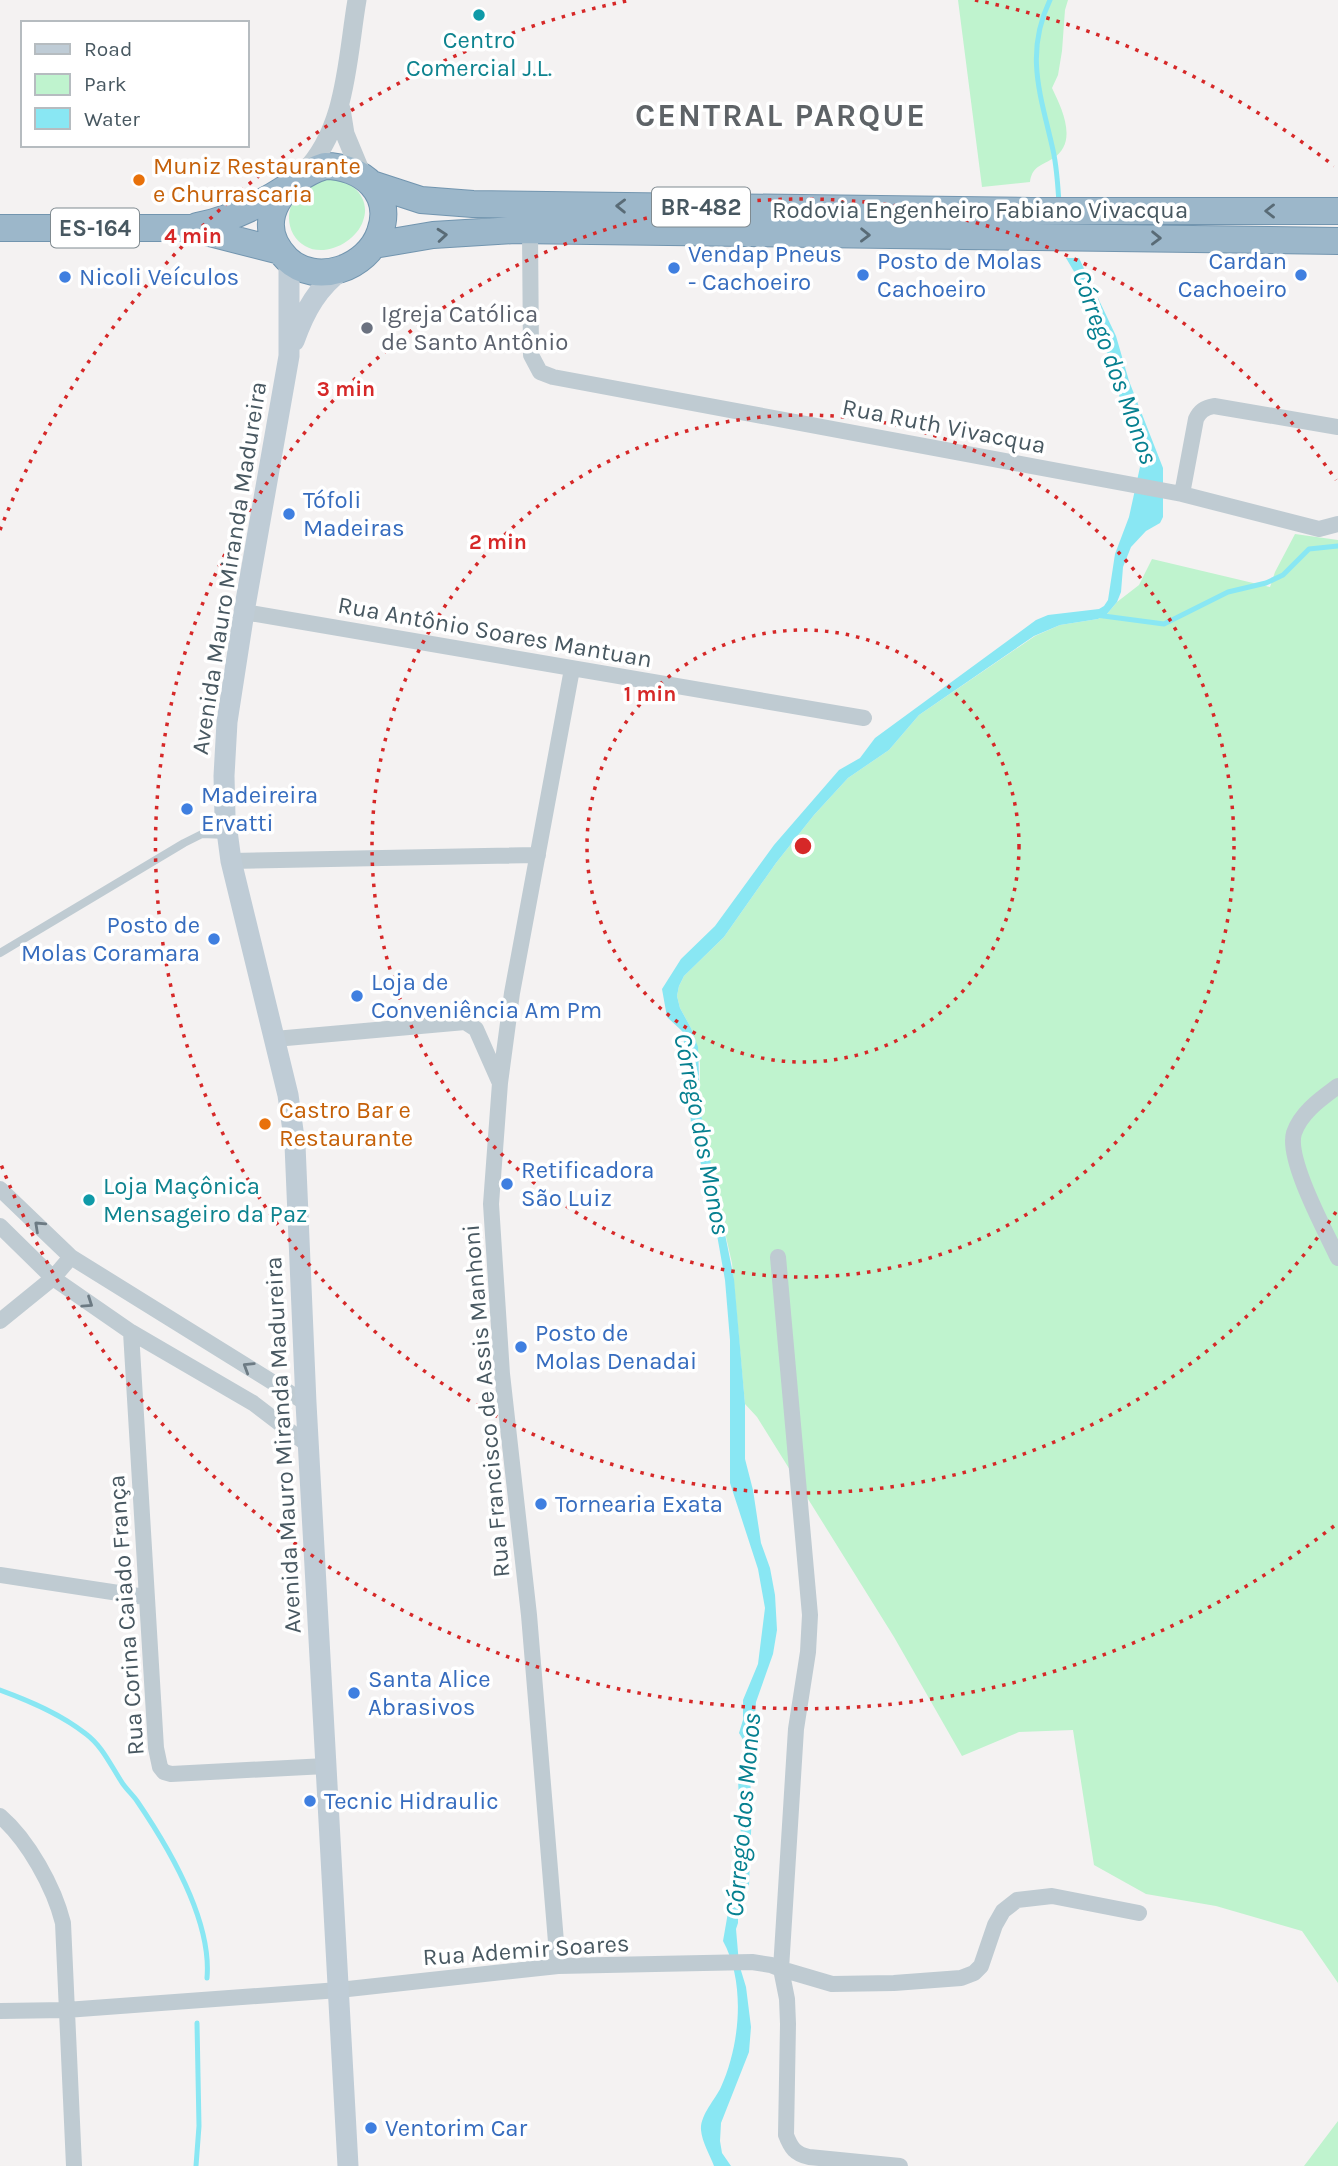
<svg xmlns="http://www.w3.org/2000/svg" width="1338" height="2166" font-family="Karla,sans-serif">
  <rect width="100%" height="100%" fill="#f4f2f2"/>
  <path fill="#bff3ce" d="M958 0H1068L1065 10 1062 51 1058 75 1052 88C1062 109 1079 143 1052 159 1040 166 1032 167 1030 182L982 187Z
    M328 179C350 178 372 197 363 221 356 242 325 258 305 246 287 236 283 209 299 195 307 187 317 183 328 179Z
    M1295 534 1338 540V1983L1302 1931 1216 1906 1146 1894 1094 1865 1073 1730 1019 1732 962 1756 894 1637 757 1417 745 1404 732 1263 715 1189 700 1109V1063L691 1028 680 1008 677 996 679 986 684 976 724 937 776 863 814 815 848 778 889 750 919 715 1035 636 1060 625 1098 619 1107 614 1117 602 1139 585 1152 559 1270 587 1275 572Z
    M1338 2121V2166H1304Z"/>
  <path fill="#89e7f3" d="M1066 258H1079L1116 336 1129 381 1163 468V517L1160 523 1146 531 1131 547 1123 567 1121 592 1117 602 1107 614 1098 619 1060 625 1034 636 919 715 889 750 848 778 814 815 776 863 724 937 684 976 679 986 677 996 680 1008 691 1028 698 1047 700 1109 734 1279 745 1404V1459L753 1490 761 1543 770 1568 775 1595 777 1630 773 1654 756 1702 750 1779 752 1807 749 1886 738 1911V1923L736 1929 739 1964 746 1987 751 2027 749 2052 721 2123 720 2141 722 2153 731 2166H714C710 2155 702 2142 701 2130 700 2115 715 2100 721 2087 740 2045 746 1983 723 1941L741 1838 738 1780 745 1751V1743L739 1733 743 1720V1700L758 1664 765 1608 758 1569 730 1483V1340L725 1280 714 1218 691 1123 683 1032 667 1017 662 989 681 959 715 926 774 845 839 770 860 758 875 738 1036 620 1048 615 1099 609 1104 606 1108 600 1115 554 1129 517 1140 467 1092 302Z"/>
  <g fill="none" stroke-linecap="round" stroke-linejoin="round">
    <path stroke="#89e7f3" stroke-width="5" d="M1050 0C1024 54 1041 96 1053 150 1057 168 1058 186 1059 204
      M1096 615 1164 624 1228 592 1266 583 1283 575 1309 549 1338 546
      M0 1690C30 1701 61 1714 86 1734 102 1746 110 1764 121 1781 125 1788 132 1794 137 1801 169 1848 212 1920 207 1978
      M196 2166 199 2126 197 2023"/>
    <defs>
      <path id="trunk" d="M325 166C362 166 394 193 380 232 368 268 316 287 287 259 249 221 285 178 325 166Z
        M372 184 421 200 473 204 1032 211H1338
        M197 226C230 220 258 206 286 188
        M0 228H190L280 251
        M374 245 433 235 515 230 1338 241"/>
    </defs>
    <use href="#trunk" stroke="#7295af" stroke-width="28"/>
    <path stroke="#bfcbd2" stroke-width="8" d="M0 953 184 843 202 834 227 835"/>
    <path stroke="#bfcbd2" stroke-width="16" d="M530 231 531 355 540 372 553 377 1182 494 1319 529 1338 524
      M1182 494 1196 419C1200 411 1204 408 1214 406L1338 427
      M244 612 864 718
      M231 861 538 855
      M275 1039 465 1022 476 1029 499 1081
      M1338 1086C1322 1098 1301 1112 1294 1133 1286 1159 1326 1232 1338 1258
      M0 1189 71 1257 306 1403
      M0 1226 53 1278 131 1332 253 1403 308 1445
      M778 1257 810 1615 808 1652 796 1729 781 1969 832 1984 894 1983 961 1978 974 1973 981 1966 995 1925 1003 1911 1017 1900 1052 1896 1139 1913
      M0 1321 53 1278 71 1257
      M131 1332 156 1748 160 1767 164 1772 171 1774 326 1766
      M0 1575 145 1597
      M0 1816C28 1840 54 1887 63 1923L74 2166
      M558 1966 529 1615 502 1374 491 1204 500 1083 512 993 572 669
      M0 2011 66 2010 339 1990 558 1966 752 1962 771 1965 781 1969 787 1999 788 2024 786 2135C791 2148 795 2154 809 2157L900 2166"/>
    <path stroke="#bfcbd2" stroke-width="19" d="M341 109 345 134 362 175
      M303 173C347 129 347 58 357 0"/>
    <path stroke="#bfccd6" stroke-width="21" d="M289 261V356L244 612 227 722 224 776 225 816 231 861 288 1095 295 1145 306 1403 348 2166
      M294 341C305 310 318 287 344 268"/>
    <use href="#trunk" stroke="#9cb7ca" stroke-width="26"/>
  </g>
  <defs><path id="oneway-chevron" d="M-2-3.5L2.5 0L-2 3.5" fill="none" stroke-width="1.6" stroke-linecap="round" stroke-linejoin="round" transform="scale(1.75)"/></defs>
  <g stroke="#596b76">
    <use href="#oneway-chevron" transform="translate(621 206) rotate(-179)"/>
    <use href="#oneway-chevron" transform="translate(1270 211) rotate(-180)"/>
    <use href="#oneway-chevron" transform="translate(442 235) rotate(-5)"/>
    <use href="#oneway-chevron" transform="translate(865 235) rotate(1)"/>
    <use href="#oneway-chevron" transform="translate(1156 238) rotate(1)"/>
  </g>
  <g stroke="#6c7a83">
    <use href="#oneway-chevron" transform="translate(39 1226) rotate(-137)"/>
    <use href="#oneway-chevron" transform="translate(88 1303) rotate(34)"/>
    <use href="#oneway-chevron" transform="translate(248 1367) rotate(-148)"/>
  </g>
  <g fill="none" stroke="#d62828" stroke-width="3.5" stroke-dasharray="3.5 7">
    <circle cx="803" cy="846" r="216"/>
    <circle cx="803" cy="846" r="431"/>
    <path d="M1336 1212A647 647 0 1 1 1336 480"/>
    <path d="M1334 1526A863 863 0 0 1 0 1162M0 530A863 863 0 0 1 631 0M975 0A863 863 0 0 1 1334 166"/>
  </g>
  <g fill="#0f9aa8" stroke="#fff" stroke-width="2.5">
    <circle cx="479" cy="15" r="7"/>
    <circle cx="89" cy="1200" r="7"/>
  </g>
  <g fill="#e8710a" stroke="#fff" stroke-width="2.5">
    <circle cx="139" cy="180" r="7"/>
    <circle cx="265" cy="1124" r="7"/>
  </g>
  <g fill="#3f7fe0" stroke="#fff" stroke-width="2.5">
    <circle cx="674" cy="268" r="7"/>
    <circle cx="863" cy="275" r="7"/>
    <circle cx="1301" cy="275" r="7"/>
    <circle cx="65" cy="277" r="7"/>
    <circle cx="289" cy="514" r="7"/>
    <circle cx="187" cy="809" r="7"/>
    <circle cx="214" cy="939" r="7"/>
    <circle cx="357" cy="996" r="7"/>
    <circle cx="507" cy="1184" r="7"/>
    <circle cx="521" cy="1347" r="7"/>
    <circle cx="541" cy="1504" r="7"/>
    <circle cx="354" cy="1693" r="7"/>
    <circle cx="310" cy="1801" r="7"/>
    <circle cx="371" cy="2128" r="7"/>
  </g>
  <circle fill="#6b7280" stroke="#fff" stroke-width="2.5" cx="367" cy="328" r="7"/>
  <g text-anchor="middle" dominant-baseline="central" stroke-width="7" stroke-linejoin="round" paint-order="stroke">
    <g fill="#fff" stroke="#7f8a90" stroke-width="2">
      <rect x="652" y="187.5" width="98" height="39" rx="5"/>
      <rect x="51" y="208.5" width="88" height="39" rx="5"/>
    </g>
    <g font-size="23" font-weight="bold" fill="#485861">
      <text x="701" y="207">BR-482</text>
      <text x="95" y="228">ES-164</text>
    </g>
    <g font-size="24" fill="#0d838f" stroke="#fff">
      <text x="479" y="40">Centro<tspan x="479" dy="28">Comercial J.L.</tspan></text>
      <text x="103" y="1186" text-anchor="start">Loja Maçônica<tspan x="103" dy="28">Mensageiro da Paz</tspan></text>
    </g>
    <g font-size="24" fill="#c56008" stroke="#fff" text-anchor="start">
      <text x="153" y="166">Muniz Restaurante<tspan x="153" dy="28">e Churrascaria</tspan></text>
      <text x="279" y="1110">Castro Bar e<tspan x="279" dy="28">Restaurante</tspan></text>
    </g>
    <g font-size="24" fill="#485861" stroke="#fff">
      <text x="980" y="210">Rodovia Engenheiro Fabiano Vivacqua</text>
      <text transform="translate(944 426) rotate(11)">Rua Ruth Vivacqua</text>
      <text transform="translate(229 568) rotate(-81)">Avenida Mauro Miranda Madureira</text>
      <text transform="translate(495 632) rotate(10)">Rua Antônio Soares Mantuan</text>
      <text transform="translate(486 1401) rotate(-95)">Rua Francisco de Assis Manhoni</text>
      <text transform="translate(283 1445) rotate(-93)">Avenida Mauro Miranda Madureira</text>
      <text transform="translate(126 1615) rotate(-94)">Rua Corina Caiado França</text>
      <text transform="translate(526 1950) rotate(-4)">Rua Ademir Soares</text>
    </g>
    <g font-size="24" fill="#366cbe" stroke="#fff" text-anchor="start">
      <text x="688" y="254">Vendap Pneus<tspan x="688" dy="28">- Cachoeiro</tspan></text>
      <text x="877" y="261">Posto de Molas<tspan x="877" dy="28">Cachoeiro</tspan></text>
      <text x="1287" y="261" text-anchor="end">Cardan<tspan x="1287" dy="28">Cachoeiro</tspan></text>
      <text x="79" y="277">Nicoli Veículos</text>
      <text x="303" y="500">Tófoli<tspan x="303" dy="28">Madeiras</tspan></text>
      <text x="201" y="795">Madeireira<tspan x="201" dy="28">Ervatti</tspan></text>
      <text x="200" y="925" text-anchor="end">Posto de<tspan x="200" dy="28">Molas Coramara</tspan></text>
      <text x="371" y="982">Loja de<tspan x="371" dy="28">Conveniência Am Pm</tspan></text>
      <text x="521" y="1170">Retificadora<tspan x="521" dy="28">São Luiz</tspan></text>
      <text x="535" y="1333">Posto de<tspan x="535" dy="28">Molas Denadai</tspan></text>
      <text x="555" y="1504">Tornearia Exata</text>
      <text x="368" y="1679">Santa Alice<tspan x="368" dy="28">Abrasivos</tspan></text>
      <text x="324" y="1801">Tecnic Hidraulic</text>
      <text x="385" y="2128">Ventorim Car</text>
    </g>
    <g font-size="24" fill="#5b616d" stroke="#fff" text-anchor="start">
      <text x="381" y="314">Igreja Católica<tspan x="381" dy="28">de Santo Antônio</tspan></text>
    </g>
    <g font-size="26" font-style="italic" fill="#068090" stroke="#fff">
      <text transform="translate(1115 367) rotate(70)">Córrego dos Monos</text>
      <text transform="translate(702 1134) rotate(79)">Córrego dos Monos</text>
      <text transform="translate(743 1815) rotate(-85)">Córrego dos Monos</text>
    </g>
    <g font-size="32" font-weight="bold" letter-spacing="2" fill="#5e6367" stroke="#fff">
      <text x="781" y="115">CENTRAL PARQUE</text>
    </g>
  </g>
  <circle cx="803" cy="846" r="10" fill="#d62828" stroke="#fff" stroke-width="3.5"/>
  <g font-size="21" text-anchor="middle" font-weight="bold" fill="#d62828" stroke="#fff" stroke-width="7" stroke-linejoin="round" paint-order="stroke">
    <text x="193" y="243">4 min</text>
    <text x="346" y="396">3 min</text>
    <text x="498" y="549">2 min</text>
    <text x="650" y="701">1 min</text>
  </g>
  <rect x="21" y="21" width="228" height="126" fill="#ffffff" stroke="#b6bcc0" stroke-width="2"/>
  <rect x="35" y="44" width="35" height="10" fill="#bfccd6" stroke="#b6bcc0" stroke-width="2"/>
  <text x="84" y="56" font-size="21" fill="#485861">Road</text>
  <rect x="35" y="74" width="35" height="21" fill="#bff3ce" stroke="#b6bcc0" stroke-width="2"/>
  <text x="84" y="91" font-size="21" fill="#485861">Park</text>
  <rect x="35" y="108" width="35" height="21" fill="#89e7f3" stroke="#b6bcc0" stroke-width="2"/>
  <text x="84" y="126" font-size="21" fill="#485861">Water</text>
</svg>
